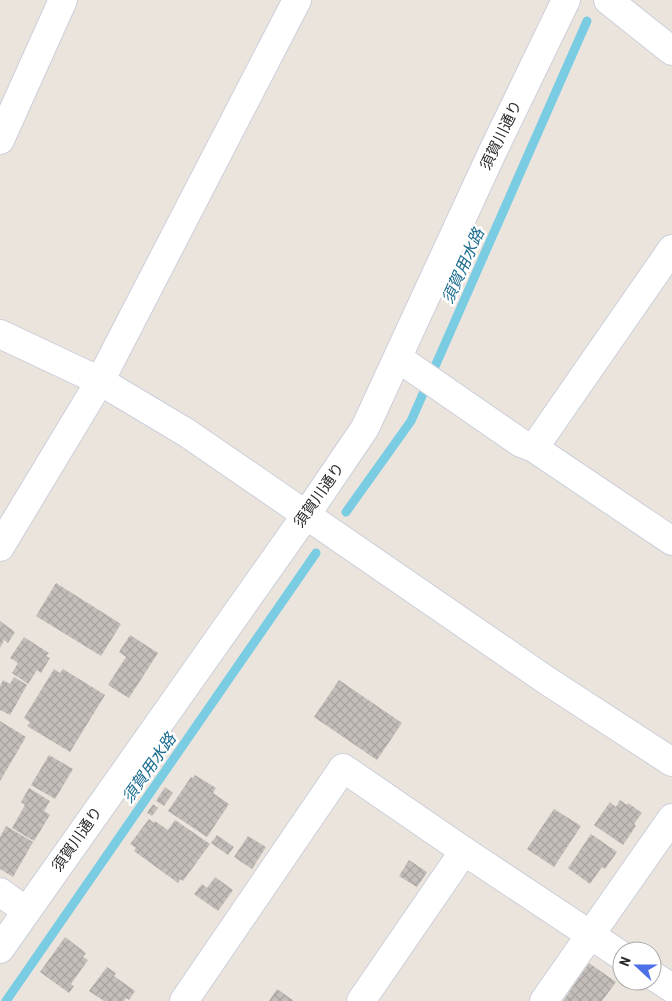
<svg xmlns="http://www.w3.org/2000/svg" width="672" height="1001" font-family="'Roboto Condensed','Noto Sans JP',sans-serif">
  <defs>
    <pattern id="building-cross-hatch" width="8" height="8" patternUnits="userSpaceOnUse" patternTransform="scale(1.25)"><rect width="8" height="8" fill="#c3beba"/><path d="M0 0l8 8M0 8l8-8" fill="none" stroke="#a8a3a0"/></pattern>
  </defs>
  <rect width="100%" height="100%" fill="#ebe4dd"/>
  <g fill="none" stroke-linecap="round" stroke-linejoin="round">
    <path stroke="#7acce3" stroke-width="9" d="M346 512 411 421 587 21
      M6 1001 316 553"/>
  </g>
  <path fill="url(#building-cross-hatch)" d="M56 583 121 624 101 656 36 616Z
    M0 621 15 632 8 643 4 640 0 648Z
    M130 635 158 653 129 698 108 685 126 657 119 652Z
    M24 637 49 653 46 656 50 658 41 673 37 670 28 684 12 673 18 663 10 658Z
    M54 669 60 673 63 669 105 695 70 752 27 726 30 722 24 718Z
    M14 677 27 685 10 715 0 710V686L3 680 10 684Z
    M339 680 402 723 377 760 314 717Z
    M0 721 26 737 0 781Z
    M49 755 73 769 55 799 31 785Z
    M195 775 216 788 213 793 229 804 207 837 168 811 191 777 193 778Z
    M165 787 173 793 164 806 156 801Z
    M29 788 50 801 44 811 50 815 34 841 12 828 25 805 21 802Z
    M620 800 627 805 628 803 642 813 634 824 636 826 623 845 594 825 610 802 616 807Z
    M153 804 158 808 152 816 147 813Z
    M554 809 581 826 554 867 527 849Z
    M149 819 154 823 155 821 168 830 175 820 210 844 183 881 180 879 178 883 134 851 136 848 130 844Z
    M6 826 33 842 13 877 0 869V837Z
    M591 834 617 852 605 869 602 867 590 884 568 868Z
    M217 835 234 847 228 855 211 843Z
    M248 836 266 847 252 869 234 857Z
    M409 860 427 872 417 887 399 876Z
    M215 877 233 890 218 911 194 894 202 884 207 888Z
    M65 937 86 953 83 957 88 960 71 984 74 986 69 993 40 972Z
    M589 963 616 982 602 1001H563Z
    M107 967 116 973 114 976 135 991 129 1000 126 998 124 1001H104L89 991Z
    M277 989 294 1001H269Z"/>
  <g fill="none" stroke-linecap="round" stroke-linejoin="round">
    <defs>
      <path id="street" d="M608 0 672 51
        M0 140 63 0
        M672 249 534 448 672 541
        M398 358 521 443 534 448
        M0 547 100 381 297 0
        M0 892 26 911
        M652 975 672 988
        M184 1001 343 768 464 851 622 956
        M361 1001 464 851
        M544 1001 672 818"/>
      <path id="secondary" d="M0 334 100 381 187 433 546 680 672 762
        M0 949 306 515 365 428 492 153 566 0"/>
    </defs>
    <use href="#street" stroke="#cccfda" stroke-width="30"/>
    <use href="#secondary" stroke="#cccfda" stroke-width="30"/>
    <use href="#street" stroke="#fff" stroke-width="28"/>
    <use href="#secondary" stroke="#fff" stroke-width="28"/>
  </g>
  <g text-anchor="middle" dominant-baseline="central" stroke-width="5" stroke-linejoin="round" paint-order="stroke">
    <g font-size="15" fill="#2a2a2a" stroke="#fff">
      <text transform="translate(501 135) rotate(-64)">須賀川通り</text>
      <text transform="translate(319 495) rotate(-55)">須賀川通り</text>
      <text transform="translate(77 839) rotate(-55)">須賀川通り</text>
    </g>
    <g font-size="16" font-style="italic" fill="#1a6b8e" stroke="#fff">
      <text transform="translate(463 266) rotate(-66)">須賀用水路</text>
      <text transform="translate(149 768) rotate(-55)">須賀用水路</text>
    </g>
  </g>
  <g transform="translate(637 966) rotate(291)"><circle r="24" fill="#ffffff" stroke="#aaaaaa"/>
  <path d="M0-4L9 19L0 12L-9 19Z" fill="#4d70e8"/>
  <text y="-8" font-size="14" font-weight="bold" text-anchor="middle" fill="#2a2a2a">N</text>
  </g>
</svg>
